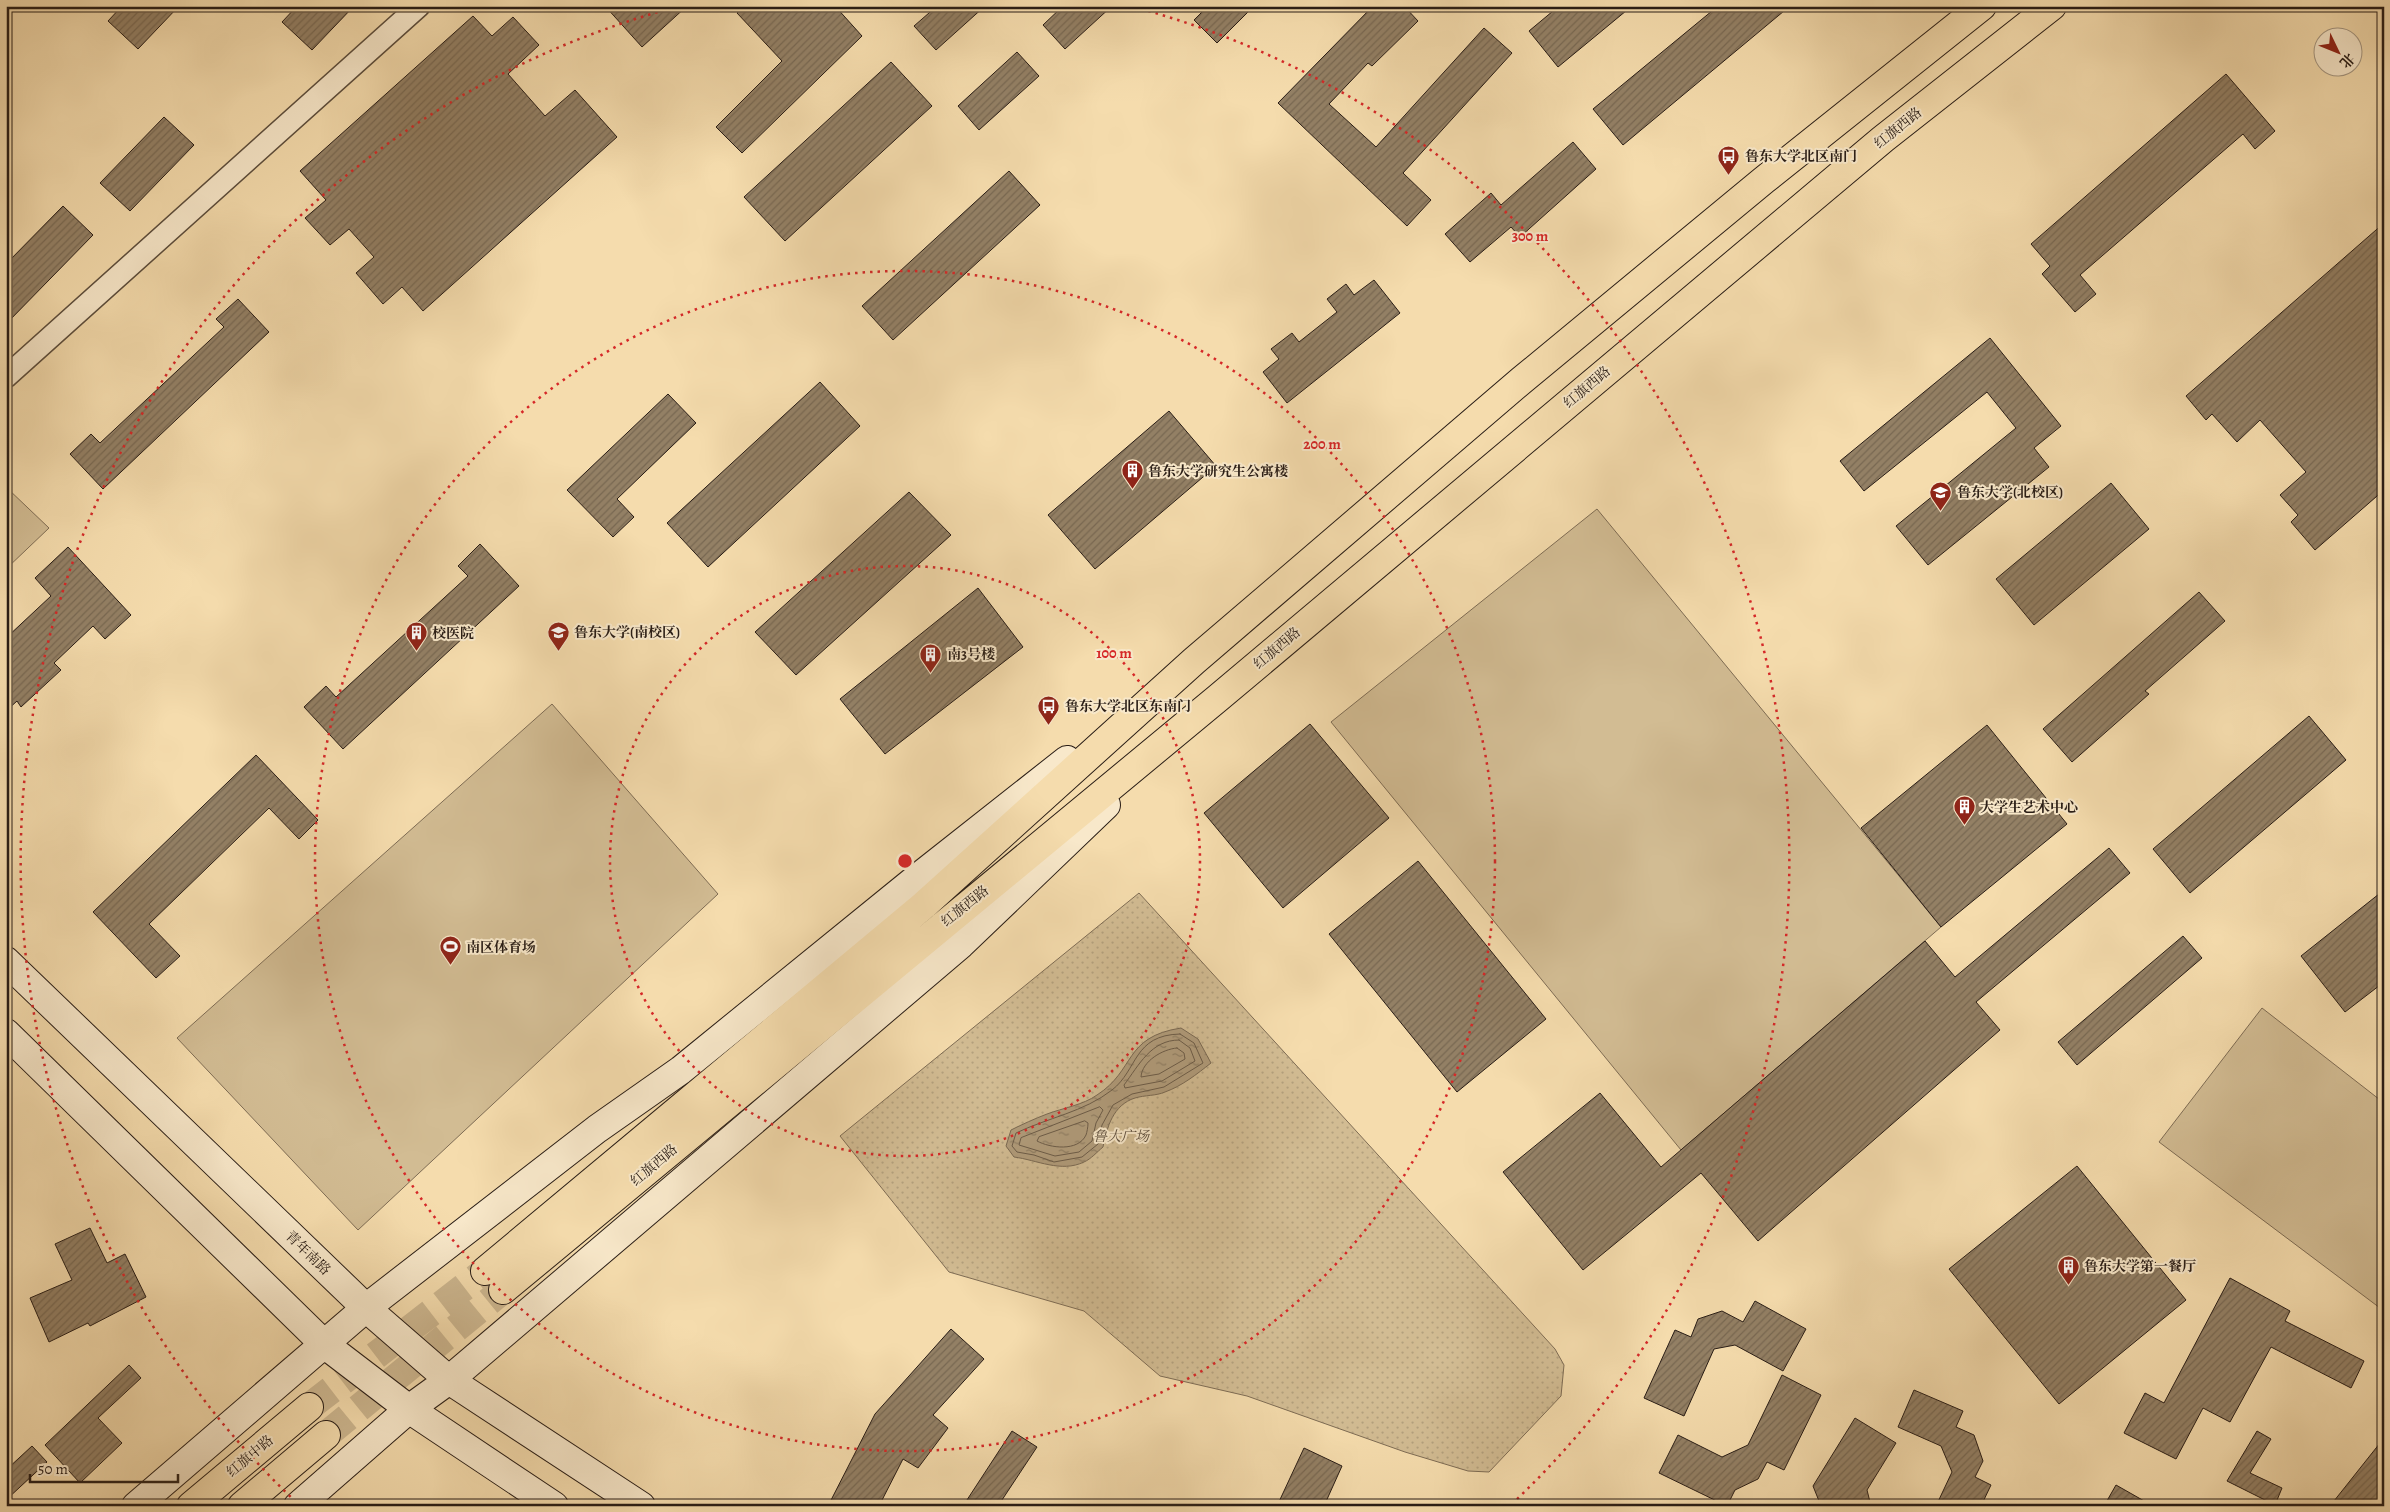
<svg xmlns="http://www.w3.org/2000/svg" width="2390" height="1512" font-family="Alegreya,'Noto Serif SC',serif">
  <defs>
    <pattern id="park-dots" width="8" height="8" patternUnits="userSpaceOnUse" patternTransform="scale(1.25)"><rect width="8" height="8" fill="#d2bc93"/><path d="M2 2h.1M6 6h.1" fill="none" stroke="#b4a17e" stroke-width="1.8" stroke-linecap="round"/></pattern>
    <pattern id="water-ripples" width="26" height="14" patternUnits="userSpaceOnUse" patternTransform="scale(1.25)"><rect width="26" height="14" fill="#b09b7a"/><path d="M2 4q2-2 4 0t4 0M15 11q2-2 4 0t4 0" fill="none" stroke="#8f7e63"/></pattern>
    <pattern id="building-hatch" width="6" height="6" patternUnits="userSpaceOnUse" patternTransform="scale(1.25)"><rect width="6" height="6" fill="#938065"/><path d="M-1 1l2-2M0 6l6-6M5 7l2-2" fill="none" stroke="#786852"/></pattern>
  </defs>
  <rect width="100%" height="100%" fill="#f5dcad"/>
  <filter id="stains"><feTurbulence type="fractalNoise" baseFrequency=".004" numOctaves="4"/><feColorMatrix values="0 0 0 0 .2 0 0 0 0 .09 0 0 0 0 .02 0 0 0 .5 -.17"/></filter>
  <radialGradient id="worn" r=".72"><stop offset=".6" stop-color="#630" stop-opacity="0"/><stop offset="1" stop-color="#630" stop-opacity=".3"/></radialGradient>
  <path fill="url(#park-dots)" stroke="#7e6c54" d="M1139 893 1555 1349 1564 1365 1561 1396 1489 1472 1468 1471 1405 1452 1247 1396 1160 1376 1084 1311 949 1272 840 1136Z"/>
  <path fill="#d2bc93" stroke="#7e6c54" d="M6 487 49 528 6 569Z
    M1597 509 1941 927 1681 1150 1331 722Z
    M552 704 718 894 358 1230 177 1038Z
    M2262 1008 2384 1103V1311L2159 1142Z"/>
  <path fill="url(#water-ripples)" stroke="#7a6952" d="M1181 1028 1198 1039 1211 1063C1197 1074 1182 1086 1165 1092 1156 1096 1145 1095 1135 1098 1113 1105 1107 1127 1103 1147 1097 1152 1091 1159 1084 1162 1061 1173 1037 1160 1014 1157L1006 1146 1011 1130C1023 1124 1034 1119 1047 1114 1063 1108 1083 1105 1097 1095 1136 1070 1123 1037 1181 1028Z"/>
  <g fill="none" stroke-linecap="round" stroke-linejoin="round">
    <path stroke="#6c5c48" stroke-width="1" d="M1180 1034 1194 1043 1203 1063 1164 1087 1132 1094 1113 1105 1102 1125 1098 1144 1082 1157 1054 1162 1034 1155 1017 1152 1012 1146 1016 1133C1047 1118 1084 1112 1112 1090 1138 1070 1133 1035 1180 1034Z
      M1179 1040 1190 1048 1195 1061 1162 1081 1125 1088 1124 1085C1139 1065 1151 1040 1179 1040Z
      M1177 1048 1184 1053 1185 1059 1159 1074 1141 1077C1142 1061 1163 1049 1177 1048Z
      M1100 1107 1103 1110 1096 1123 1092 1141 1079 1152 1055 1156 1019 1145 1021 1138Z
      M1085 1121 1088 1123C1088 1127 1087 1132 1086 1135 1078 1152 1050 1148 1037 1141L1039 1137Z"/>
  </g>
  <path fill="url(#building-hatch)" stroke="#291d16" d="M122 6H179L138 49 108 21Z
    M297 6H354L312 50 282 22Z
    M605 6H687L642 47Z
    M744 6H835L862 36 742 153 716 127 782 61 737 13Z
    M937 6H985L936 50 914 26Z
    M1063 6H1112L1065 49 1043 25Z
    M1208 6H1254L1217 43 1194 20Z
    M1373 6H1404L1418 21 1372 66 1368 63 1329 104 1376 147 1484 28 1512 53 1403 173 1431 200 1407 226 1278 103Z
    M1559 6H1632L1558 67 1529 31Z
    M1718 6H1790L1623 145 1593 109Z
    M473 16 492 36 513 17 539 45 508 74 545 116 575 90 617 137 423 311 402 287 383 304 356 273 374 257 349 229 330 245 305 218 326 200 300 171Z
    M1017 52 1039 76 979 130 958 106Z
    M891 62 932 106 785 241 744 197Z
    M2226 74 2275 131 2255 149 2243 134 2080 275 2096 294 2075 312 2042 274 2050 266 2031 244Z
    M164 117 194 145 130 211 100 183Z
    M1573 142 1596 169 1520 237 1511 227 1470 262 1445 234 1491 193 1501 205Z
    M1009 171 1040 205 893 340 862 306Z
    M63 206 93 235 6 324V264Z
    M2384 223V490L2315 550 2291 522 2298 515 2280 495 2306 472 2260 420 2237 442 2212 414 2206 420 2186 396Z
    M1374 280 1400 313 1287 403 1263 372 1279 359 1271 349 1292 333 1299 342 1337 312 1327 299 1346 284 1354 295Z
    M238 299 269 332 103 489 70 454 91 434 100 443 224 327 216 319Z
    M1990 338 2061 426 2034 448 2049 467 1928 565 1896 526 2016 428 1987 392 1864 491 1840 461Z
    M820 382 860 426 708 567 667 523Z
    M668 394 696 423 617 499 634 517 613 537 567 490Z
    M1169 411 1216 466 1095 569 1048 515Z
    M2111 483 2149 529 2034 625 1996 579Z
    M909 492 951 535 796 675 755 632Z
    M480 544 519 586 343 749 304 707 326 686 336 697 468 576 458 566Z
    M68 547 131 615 105 639 93 626 54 663 61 670 21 707 17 701 6 711V638L51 596 35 578Z
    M978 588 1023 647 885 754 840 699Z
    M2199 592 2225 621 2145 691 2149 694 2072 762 2043 729Z
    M2309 716 2346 760 2190 893 2153 849Z
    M1310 724 1389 818 1283 908 1204 813Z
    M1987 725 2067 824 1941 927 1861 828Z
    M256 755 318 820 299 839 269 808 149 924 180 956 156 978 93 912Z
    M2109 848 2130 873 1976 1002 2000 1030 1758 1241 1701 1173 1583 1270 1503 1172 1600 1093 1661 1167 1925 941 1955 977Z
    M1418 861 1546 1019 1457 1092 1329 934Z
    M2384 890V982L2345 1012 2301 956Z
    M2183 936 2202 958 2077 1065 2058 1042Z
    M2077 1166 2186 1300 2059 1404 1949 1269Z
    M90 1228 107 1263 125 1254 146 1297 90 1326 88 1323 49 1342 30 1298 72 1280 55 1244Z
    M2230 1278 2290 1311 2285 1321 2364 1361 2351 1388 2271 1347 2230 1422 2203 1408 2176 1459 2124 1433 2145 1393 2164 1403Z
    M1755 1301 1806 1329 1783 1371 1735 1345 1714 1349 1684 1416 1644 1398 1675 1330 1691 1337 1698 1319 1722 1311 1743 1322Z
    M951 1329 984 1359 933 1415 948 1428 918 1468 903 1459 879 1506H828L875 1414Z
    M129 1365 141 1378 98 1418 122 1443 80 1483 45 1445Z
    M1782 1375 1821 1395 1784 1470 1767 1462 1758 1479 1735 1490 1727 1506 1659 1473 1678 1435 1722 1457 1748 1445Z
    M1914 1390 1963 1411 1956 1427 1974 1435 1983 1461 1975 1477 1991 1485 1981 1506H1936L1952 1472 1941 1446 1898 1427Z
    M1855 1418 1896 1443 1867 1490 1871 1506H1821L1813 1486Z
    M1012 1431 1037 1447 998 1506H963Z
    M2257 1431 2271 1439 2250 1473 2282 1488 2275 1505 2227 1481Z
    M2384 1438V1506H2330Z
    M32 1446 47 1462 6 1500V1470Z
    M1304 1448 1342 1466 1324 1506H1277Z
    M2116 1485 2153 1506H2104Z"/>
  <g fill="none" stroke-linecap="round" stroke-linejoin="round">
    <path stroke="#ccb68f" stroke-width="28" stroke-dasharray="28 14" stroke-linecap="butt" d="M309 1407 485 1271
      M326 1435 503 1290"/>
    <defs>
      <path id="minor" d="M6 377 419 6"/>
      <path id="secondary" d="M6 961 366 1308 449 1380 641 1506
        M6 1033 324 1344 409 1409 554 1506
        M136 1506 366 1308 597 1129 681 1070 911 883 1067 760
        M298 1506 409 1409 449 1380 961 944 1106 805"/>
      <path id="primary" d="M485 1271 924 905 1194 661 1522 380 1764 180 1982 6
        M503 1290 1218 698 1883 139 2052 6
        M191 1506 309 1407
        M242 1506 326 1435"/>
    </defs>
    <use href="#minor" stroke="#5c4d3c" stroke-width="24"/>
    <use href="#secondary" stroke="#291d16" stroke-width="30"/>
    <use href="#primary" stroke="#291d16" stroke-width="30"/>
    <use href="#minor" stroke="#f8e8ca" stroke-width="21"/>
    <use href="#secondary" stroke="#f8e8ca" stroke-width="28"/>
    <use href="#primary" stroke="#f5dcad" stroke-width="28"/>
  </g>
  <g fill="none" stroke="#d62828" stroke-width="2.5" stroke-dasharray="2.5 5">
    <circle cx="905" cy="861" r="295"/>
    <circle cx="905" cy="861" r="590"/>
    <path d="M296 1502A884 884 0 0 1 676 7M1134 7A884 884 0 0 1 1514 1502"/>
  </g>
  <defs>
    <symbol id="bus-pin" viewBox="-11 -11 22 30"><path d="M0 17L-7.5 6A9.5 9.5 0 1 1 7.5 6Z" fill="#8f2418" stroke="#f8e8ca"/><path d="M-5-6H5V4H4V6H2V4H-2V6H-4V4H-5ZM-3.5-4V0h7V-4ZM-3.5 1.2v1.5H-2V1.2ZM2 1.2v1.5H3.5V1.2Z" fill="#fff"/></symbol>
    <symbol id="building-pin" viewBox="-11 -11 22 30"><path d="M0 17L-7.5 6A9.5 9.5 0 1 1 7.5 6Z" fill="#8f2418" stroke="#f8e8ca"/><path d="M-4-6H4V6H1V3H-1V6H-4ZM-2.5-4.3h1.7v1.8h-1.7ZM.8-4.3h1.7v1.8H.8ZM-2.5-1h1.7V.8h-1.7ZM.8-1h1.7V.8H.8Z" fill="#fff"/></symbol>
    <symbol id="university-pin" viewBox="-11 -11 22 30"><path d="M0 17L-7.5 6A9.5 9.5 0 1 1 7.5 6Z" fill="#8f2418" stroke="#f8e8ca"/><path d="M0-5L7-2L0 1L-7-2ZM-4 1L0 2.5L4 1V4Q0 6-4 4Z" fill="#fff"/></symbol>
    <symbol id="stadium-pin" viewBox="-11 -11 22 30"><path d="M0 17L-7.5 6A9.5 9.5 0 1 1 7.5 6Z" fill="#8f2418" stroke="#f8e8ca"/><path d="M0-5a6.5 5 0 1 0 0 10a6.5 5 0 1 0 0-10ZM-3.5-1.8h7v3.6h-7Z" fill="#fff"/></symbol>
  </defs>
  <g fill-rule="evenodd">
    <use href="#bus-pin" x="1716" y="144" width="25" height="34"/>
    <use href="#building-pin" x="1120" y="458" width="25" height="34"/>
    <use href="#university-pin" x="1928" y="480" width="25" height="34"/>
    <use href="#university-pin" x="546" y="620" width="25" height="34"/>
    <use href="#building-pin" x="404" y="620" width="25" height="34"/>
    <use href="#building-pin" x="918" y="642" width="25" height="34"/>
    <use href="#bus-pin" x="1036" y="694" width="25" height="34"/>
    <use href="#building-pin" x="1952" y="794" width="25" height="34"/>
    <use href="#stadium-pin" x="438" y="934" width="25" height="34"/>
    <use href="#building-pin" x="2056" y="1254" width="25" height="34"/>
  </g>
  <g text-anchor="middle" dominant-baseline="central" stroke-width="4" stroke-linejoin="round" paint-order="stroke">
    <g font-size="14" fill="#291d16" stroke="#f8e8ca">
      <text transform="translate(1898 128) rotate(-39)">红旗西路</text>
      <text transform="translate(1587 387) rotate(-40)">红旗西路</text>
      <text transform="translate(1277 648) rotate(-40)">红旗西路</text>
      <text transform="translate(965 906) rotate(-39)">红旗西路</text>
      <text transform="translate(654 1165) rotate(-40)">红旗西路</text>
      <text transform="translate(308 1253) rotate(44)">青年南路</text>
      <text transform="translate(250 1456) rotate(-40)">红旗中路</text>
    </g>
    <g font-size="14" font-weight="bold" fill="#291d16" stroke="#f8e8ca" text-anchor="start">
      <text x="1745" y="156">鲁东大学北区南门</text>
      <text x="1148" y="471">鲁东大学研究生公寓楼</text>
      <text x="1957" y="492">鲁东大学(北校区)</text>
      <text x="574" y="632">鲁东大学(南校区)</text>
      <text x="432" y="633">校医院</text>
      <text x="947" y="654">南3号楼</text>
      <text x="1065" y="706">鲁东大学北区东南门</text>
      <text x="1980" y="807">大学生艺术中心</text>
      <text x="466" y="947">南区体育场</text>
      <text x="2084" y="1266">鲁东大学第一餐厅</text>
    </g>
    <g font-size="14" font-style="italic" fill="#5c4d3c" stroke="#f8e8ca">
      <text x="1121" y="1136">鲁大广场</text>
    </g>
  </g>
  <circle cx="905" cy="861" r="8" fill="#d62828" stroke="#f8e8ca" stroke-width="2.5"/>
  <g font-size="15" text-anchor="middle" font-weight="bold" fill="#d62828" stroke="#f8e8ca" stroke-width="4" stroke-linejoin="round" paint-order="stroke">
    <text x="1530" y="241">300 m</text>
    <text x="1322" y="449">200 m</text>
    <text x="1114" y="658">100 m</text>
  </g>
  <rect width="2390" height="1512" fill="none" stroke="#f5dcad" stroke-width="25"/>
  <rect x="8" y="8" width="2375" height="1497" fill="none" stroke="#291d16" stroke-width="2.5"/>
  <rect x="12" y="12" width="2365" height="1487" fill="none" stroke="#291d16"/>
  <g transform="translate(2338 52) rotate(133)"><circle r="24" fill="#f8e8ca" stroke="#a59782"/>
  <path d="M0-4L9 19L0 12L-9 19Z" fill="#8f2418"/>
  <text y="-8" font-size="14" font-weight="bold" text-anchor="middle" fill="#291d16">北</text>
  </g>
  <path d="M30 1474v8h148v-8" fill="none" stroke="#291d16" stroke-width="2.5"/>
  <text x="38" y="1474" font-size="15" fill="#291d16" stroke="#f8e8ca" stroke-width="4" paint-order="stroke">50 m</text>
  <rect width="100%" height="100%" filter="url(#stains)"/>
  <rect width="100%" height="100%" fill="url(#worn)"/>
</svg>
